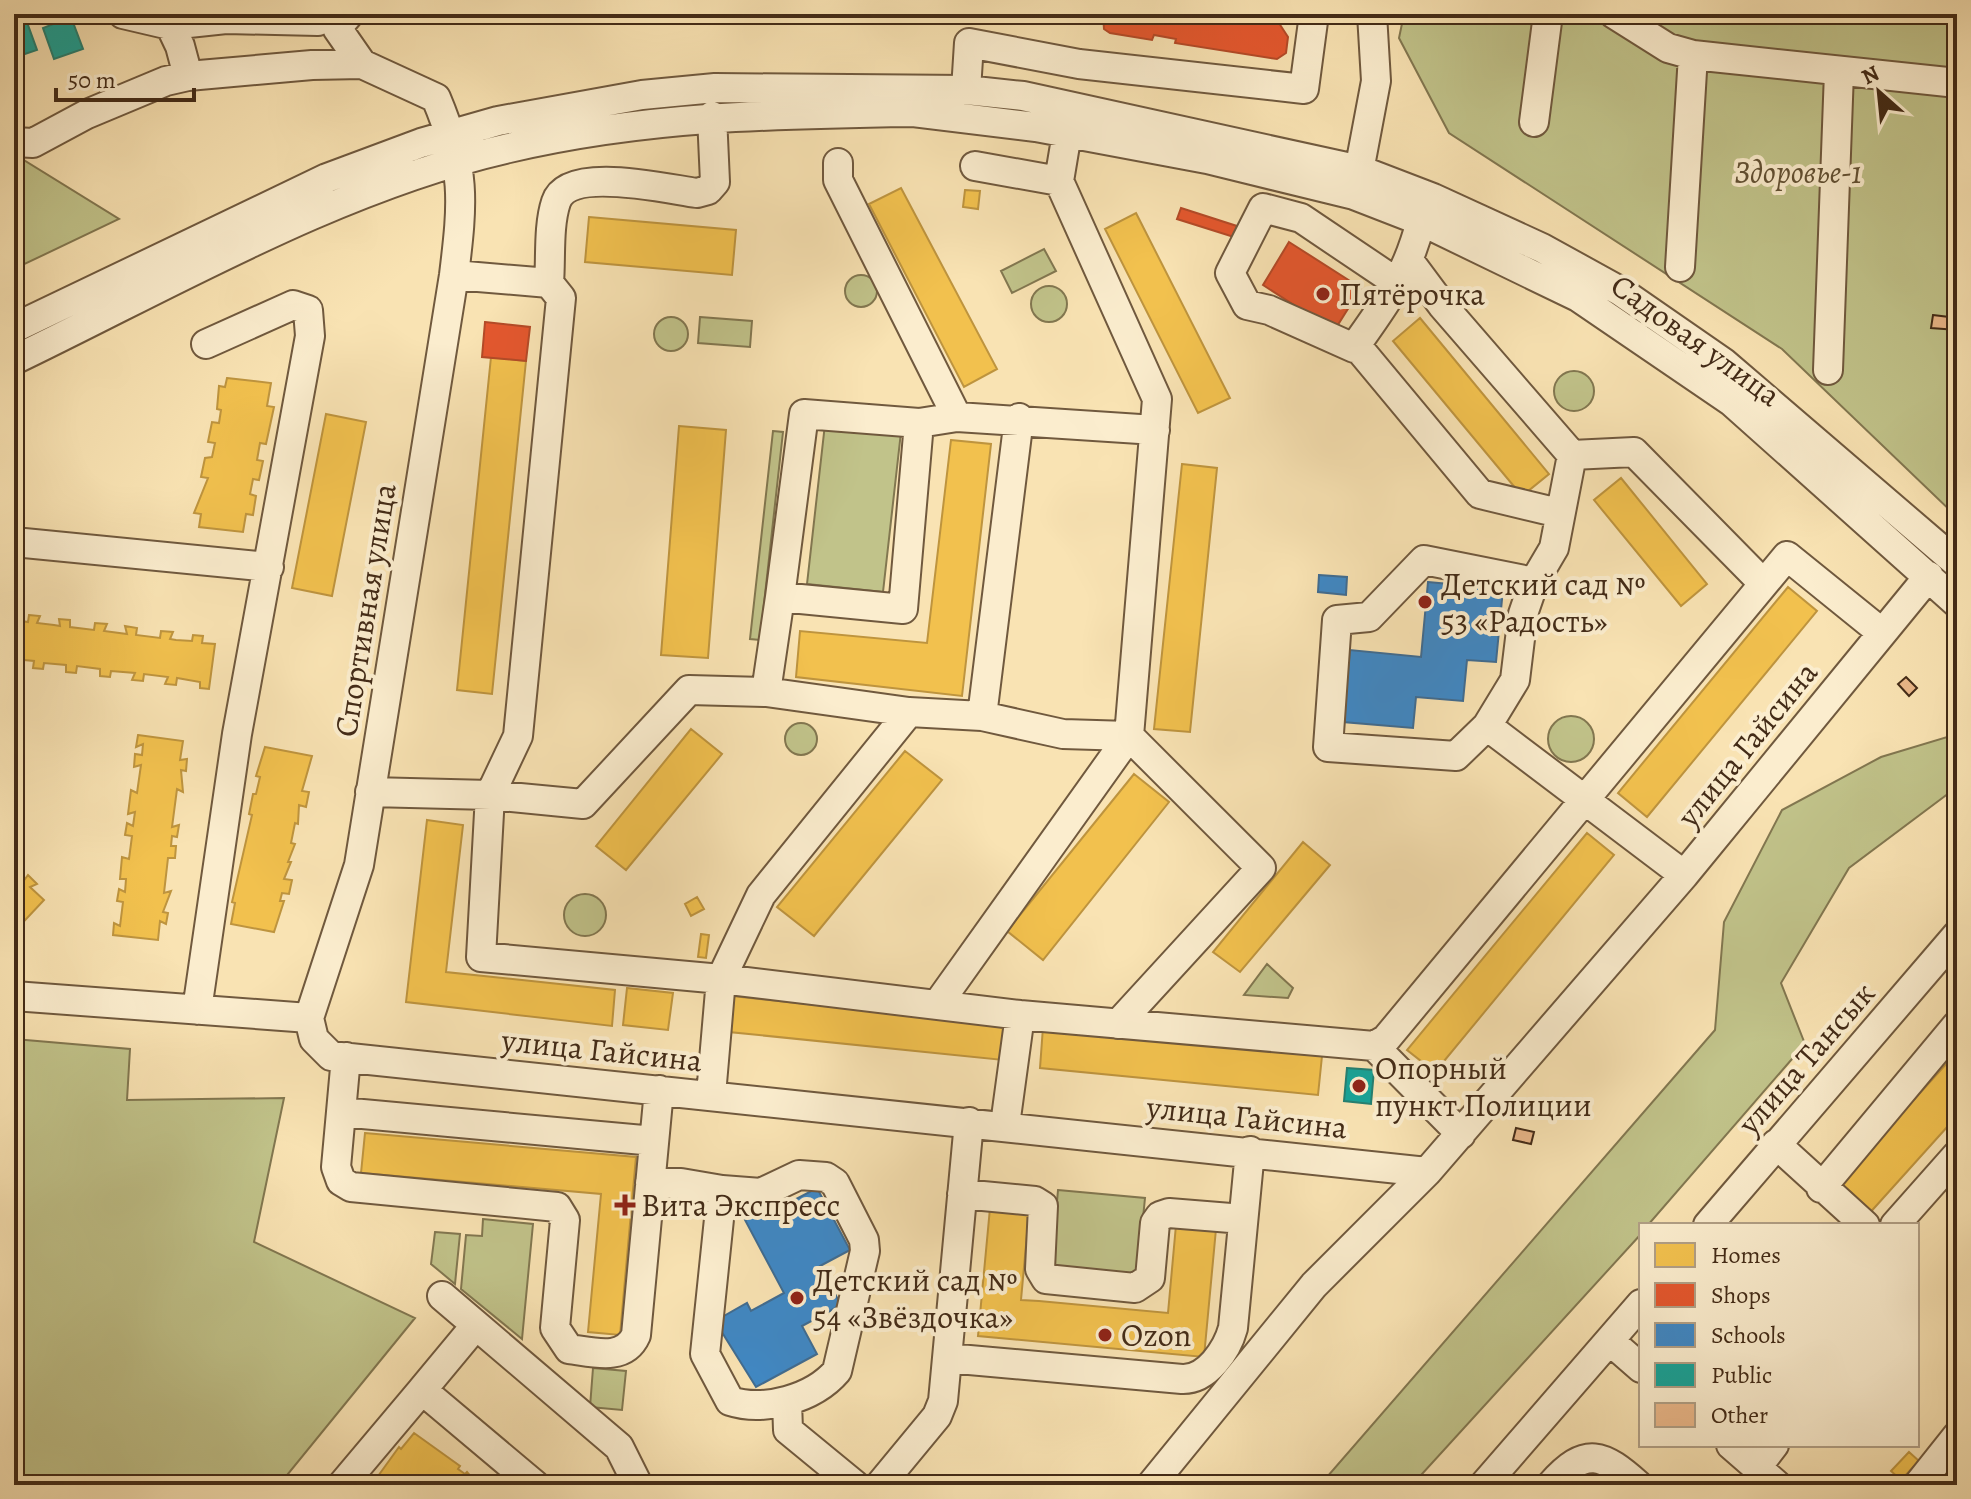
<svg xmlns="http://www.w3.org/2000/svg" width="1971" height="1499" font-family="Alegreya,serif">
  <rect width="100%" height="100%" fill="#f9e3b3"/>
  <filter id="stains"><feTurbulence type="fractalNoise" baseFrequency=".0025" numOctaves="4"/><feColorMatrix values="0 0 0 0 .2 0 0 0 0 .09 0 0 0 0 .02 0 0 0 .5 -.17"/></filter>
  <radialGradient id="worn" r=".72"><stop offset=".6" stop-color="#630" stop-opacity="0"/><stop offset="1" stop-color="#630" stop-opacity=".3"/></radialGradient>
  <path fill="#c1c38a" stroke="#827750" stroke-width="2" d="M1404 14H1957V517L1782 349 1449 133 1399 38Z
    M14 158 22 159 119 219 14 269Z
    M1044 249 1056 271 1012 293 1001 271Z
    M845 291a16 16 0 1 1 32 0a16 16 0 1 1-32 0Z
    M1031 304a18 18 0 1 1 36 0a18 18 0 1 1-36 0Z
    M700 317 752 321 750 347 698 343Z
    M654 334a17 17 0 1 1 34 0a17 17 0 1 1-34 0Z
    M1554 391a20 20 0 1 1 40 0a20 20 0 1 1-40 0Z
    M825 424 901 432 883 592 807 584Z
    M773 431 783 432 760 640 750 639Z
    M1548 739a23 23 0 1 1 46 0a23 23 0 1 1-46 0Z
    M785 739a16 16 0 1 1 32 0a16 16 0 1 1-32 0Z
    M1957 734V787L1849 868 1781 983 1805 1044 1648 1225H1641V1234L1412 1485H1320L1715 1030 1724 922 1782 810 1881 757Z
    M564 915a21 21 0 1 1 42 0a21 21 0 1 1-42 0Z
    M1267 964 1293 988 1288 998 1244 995Z
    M14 1039 130 1049 127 1100 284 1098 254 1242 415 1318 279 1485H14Z
    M1058 1190 1145 1198 1137 1278 1051 1270Z
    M483 1219 533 1224 522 1339 461 1289 466 1235 482 1236Z
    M435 1232 460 1234 455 1284 431 1264Z
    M593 1368 626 1371 622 1410 590 1407Z"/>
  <path fill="#f2c14e" stroke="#be943e" stroke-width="2" d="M901 188 997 369 964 387 869 204Z
    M965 190 980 191 978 209 963 207Z
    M1136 213 1230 398 1198 413 1105 229Z
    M589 217 736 230 732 275 585 262Z
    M1420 318 1549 474 1522 496 1393 341Z
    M491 357 526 361 492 694 457 690Z
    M227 378 271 383 267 406 274 407 266 444 260 443 257 460 263 461 259 480 253 479 250 494 256 496 253 515 246 514 243 532 199 527 201 514 194 513 208 478 201 477 205 458 212 457 215 443 208 442 212 422 219 423 221 410 217 409 219 386 225 387Z
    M326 414 366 422 332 596 292 588Z
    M679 426 726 430 708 658 661 655Z
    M951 440 991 444 962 696 796 677 800 631 927 643Z
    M1182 464 1217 468 1190 732 1154 729Z
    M1621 478 1707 584 1681 606 1594 500Z
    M1788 587 1817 611 1647 817 1618 793Z
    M29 615 40 616 37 623 54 625 60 626 59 619 70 620V627L94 630 95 623 107 624 104 631 127 634 125 626 137 628 136 635 160 638 161 631 173 632 170 639 176 640 192 641 193 635 203 636 202 643 215 644 209 689 200 688V682L177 678 176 685 165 684 168 677 144 674 143 681 132 680 135 673 111 671 110 677 100 676V669L77 666 76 673 66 672V665L44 663 43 669 33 668 34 661 14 659 15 620 28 622Z
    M691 729 722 754 626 870 596 846Z
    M138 735 183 741 180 760 187 759 186 771 181 770 183 792 177 789 172 827 179 825 177 837 172 836 171 846H176L175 858H168L164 893 171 891 163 912 168 913 166 924 160 921 158 940 113 935 114 923 120 926 123 902 117 901 119 889 125 892 126 879H120L122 857 129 859 132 836 125 835 127 823 133 826 135 812 128 814 131 790 137 793 141 765 134 767 135 754 142 755 143 744 136 747Z
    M265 747 312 756 302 791 309 792 306 807 299 805 298 824 295 823 291 843 295 844 288 862H291L284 879 292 880 289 894 282 893 280 901H284L274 932 231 924 235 903 232 902 252 815 249 814 253 794H256L260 777 256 776Z
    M905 751 942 780 814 936 777 907Z
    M1134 774 1169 802 1043 960 1007 931Z
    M427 820 463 825 446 972 615 990 612 1026 406 1002Z
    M1587 833 1614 855 1435 1072 1407 1050Z
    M1303 842 1330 865 1240 972 1213 952Z
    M14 863 21 869 18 873 25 879 28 875 37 884 30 887 44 900 14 932Z
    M697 897 704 909 691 916 685 904Z
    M701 934 709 935 706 958 698 957Z
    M627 988 673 993 668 1030 623 1025Z
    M732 996 1006 1025 1003 1060 729 1032Z
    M1043 1027 1322 1056 1318 1095 1040 1068Z
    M1957 1052V1116L1867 1216 1835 1187Z
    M365 1133 636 1157 620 1335 588 1332 601 1194 361 1173Z
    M990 1208 1029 1212 1021 1300 1039 1301 1168 1313 1176 1225 1216 1229 1204 1357 978 1336Z
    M414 1433 460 1466 458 1469 465 1474 467 1472 478 1485H368L373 1483 399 1447 401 1449Z
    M1909 1452 1919 1461 1901 1480 1891 1471Z"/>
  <path fill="#e4572e" stroke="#b44a27" stroke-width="2" d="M1103 14H1273L1288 37 1286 53 1277 59 1175 43 1176 39 1154 35 1152 40 1110 33 1104 29Z
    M1181 208 1240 227 1237 238 1177 219Z
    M1289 242 1361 288 1334 331 1263 285Z
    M485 322 530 327 526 361 482 357Z"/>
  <path fill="#3f88c5" stroke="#406c91" stroke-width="2" d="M1319 575 1347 577 1346 595 1318 592Z
    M1428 582 1503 589 1496 662 1467 660 1463 701 1416 697 1413 728 1343 722 1350 650 1421 657Z
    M817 1188 850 1250 820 1266 841 1305 802 1326 817 1354 756 1387 715 1321 747 1303 751 1311 784 1293 745 1220 777 1203 779 1208Z"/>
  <path fill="#17a398" stroke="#247f71" stroke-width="2" d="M14 14H24L37 50 22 55 14 35Z
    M71 17 83 49 54 59 43 28Z
    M1347 1068 1374 1070 1371 1104 1344 1101Z"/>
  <path fill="#eab789" stroke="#432b17" stroke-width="2" d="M1933 315 1957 318V330L1931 328Z
    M1906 677 1917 688 1909 696 1898 684Z
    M1516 1128 1534 1132 1531 1144 1513 1140Z"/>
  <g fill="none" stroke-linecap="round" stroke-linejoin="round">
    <defs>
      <path id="minor" d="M123 14 170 25 180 46 188 76
        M349 14 337 28 362 64
        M1614 14 1668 48 1693 55 1957 83
        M170 25 226 19 318 21
        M966 90 969 43 1079 64 1304 89 1314 14
        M1534 122 1548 14
        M14 142 33 143 87 114 166 81 188 76 312 65 362 64 436 98C466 169 463 201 454 275L359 865 309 1018 314 1039 331 1056 1427 1172
        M838 163V180L957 417 919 423 903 609 780 597 766 692 909 712 982 716 1063 734 1129 736 1157 399 1059 181 975 166
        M1059 181 1067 133
        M1356 187 1376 81 1372 14
        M1421 221C1407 275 1388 300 1356 345L1480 494 1559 513
        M1410 262 1442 305 1572 455
        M1680 267 1693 55
        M454 275 549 283 561 298 518 736 490 795 481 957 721 979 1020 1015 1374 1046 1386 1039 1787 556 1881 632
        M549 283C551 259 548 226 556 202 568 165 667 189 697 193L708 190 715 182 712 116
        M14 328 327 178 421 143 498 121 642 95 715 88 966 90 1023 96 1360 170 1433 198 1542 248 1620 291 1724 363 1957 563
        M1356 345 1354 348 1269 310 1247 305 1230 273 1263 208 1301 218 1399 284
        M14 360C172 284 337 187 509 148 645 116 775 114 913 112L1036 127 1207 159 1354 195 1421 221 1578 297 1732 402 1957 603
        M1828 370 1839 72
        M957 417 1155 430
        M1572 455 1634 452 1762 582
        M14 542 269 567
        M1534 582 1424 560 1369 617 1337 620 1328 747 1456 756 1487 726 1515 680 1523 614 1534 582 1554 548 1572 455
        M780 597 804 414 919 423
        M982 716 1019 418
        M1487 726 1684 875
        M370 792 490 795 583 804 689 690 766 692
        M14 996 309 1018
        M937 1005 1129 736 1261 868 1118 1024
        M197 1010 237 734 310 336 308 310 293 305 206 344
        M1374 1046 1461 1134
        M346 1057 336 1167 341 1181 351 1187 557 1207 565 1220 555 1328 569 1349C593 1352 624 1362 636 1335L659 1090
        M711 1095 721 979 761 895 909 712
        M341 1112 654 1141
        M1005 1125 1020 1015
        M1776 1144 1865 1225
        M650 1183H681L722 1190 705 1354 730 1401C764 1412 813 1399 837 1371L865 1251 864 1240 835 1183 826 1177 799 1175 761 1193 722 1190
        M1821 1188 1957 1025
        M962 1194 1035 1201 1043 1206 1040 1269 1046 1279 1135 1288 1150 1278 1155 1223 1160 1216 1169 1213 1243 1219
        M1708 1225 1957 935
        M1895 1225 1957 1155
        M442 1296 476 1325
        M1610 1341 1641 1368
        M947 1358 1182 1379C1207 1380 1227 1350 1233 1328L1250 1151
        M422 1390 476 1325 619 1447 638 1485
        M787 1401 788 1430 855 1485
        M1731 1445 1777 1485
        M1757 1467 1774 1445
        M342 1485 422 1390 535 1485
        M880 1485 937 1416 943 1401 969 1122
        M1151 1485 1314 1285 1427 1172 1684 875 1929 576
        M1484 1485 1641 1304
        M1551 1485C1586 1445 1603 1454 1638 1485
        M1918 1485 1957 1436"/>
    </defs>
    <use href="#minor" stroke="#70593e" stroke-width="32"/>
    <use href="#minor" stroke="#fbedce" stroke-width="28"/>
  </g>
  <g fill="#8f2418" stroke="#fbedce" stroke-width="3">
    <circle cx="1323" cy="294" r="8"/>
    <circle cx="1425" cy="602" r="8"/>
    <circle cx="1359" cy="1086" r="8"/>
    <path d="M621 1193h8v8h8v8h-8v8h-8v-8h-8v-8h8z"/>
    <circle cx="797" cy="1298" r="8"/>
    <circle cx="1105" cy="1335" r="8"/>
  </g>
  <g text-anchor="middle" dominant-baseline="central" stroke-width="8" stroke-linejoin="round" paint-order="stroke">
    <g font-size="32" font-style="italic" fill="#625134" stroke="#fbedce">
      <text x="1798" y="172">Здоровье-1</text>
    </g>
    <g font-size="32" fill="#432b17" stroke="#fbedce" text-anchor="start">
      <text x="1339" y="294">Пятёрочка</text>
      <text x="1441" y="584">Детский сад №<tspan x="1441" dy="37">53 «Радость»</tspan></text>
      <text x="1375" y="1068">Опорный<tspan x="1375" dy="37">пункт Полиции</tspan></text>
      <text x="641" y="1205">Вита Экспресс</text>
      <text x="813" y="1280">Детский сад №<tspan x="813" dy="37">54 «Звёздочка»</tspan></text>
      <text x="1121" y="1335">Ozon</text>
    </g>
    <g font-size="32" fill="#432b17" stroke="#fbedce">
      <text transform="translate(1696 340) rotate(36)">Садовая улица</text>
      <text transform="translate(365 610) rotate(-81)">Спортивная улица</text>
      <text transform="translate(1747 744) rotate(-51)">улица Гайсина</text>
      <text transform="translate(602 1050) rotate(6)">улица Гайсина</text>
      <text transform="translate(1806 1058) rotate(-49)">улица Тансык</text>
      <text transform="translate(1247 1117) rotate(6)">улица Гайсина</text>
    </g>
  </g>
  <rect width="1971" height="1499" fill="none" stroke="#f9e3b3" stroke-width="48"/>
  <rect x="16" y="16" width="1939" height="1467" fill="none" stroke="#432b17" stroke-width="4"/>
  <rect x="24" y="24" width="1923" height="1451" fill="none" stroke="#432b17" stroke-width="2"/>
  <rect x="1639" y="1223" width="280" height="224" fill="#fbedce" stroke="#b19f85" stroke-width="2"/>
  <rect x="1655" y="1243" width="40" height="24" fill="#f2c14e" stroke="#b19f85" stroke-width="2"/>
  <text x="1711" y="1263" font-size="24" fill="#432b17">Homes</text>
  <rect x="1655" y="1283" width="40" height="24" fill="#e4572e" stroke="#b19f85" stroke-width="2"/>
  <text x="1711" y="1303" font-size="24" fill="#432b17">Shops</text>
  <rect x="1655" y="1323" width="40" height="24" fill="#3f88c5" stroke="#b19f85" stroke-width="2"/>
  <text x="1711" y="1343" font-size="24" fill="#432b17">Schools</text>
  <rect x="1655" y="1363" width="40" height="24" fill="#17a398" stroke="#b19f85" stroke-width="2"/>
  <text x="1711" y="1383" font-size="24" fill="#432b17">Public</text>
  <rect x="1655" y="1403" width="40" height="24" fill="#eab789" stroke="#b19f85" stroke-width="2"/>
  <text x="1711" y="1423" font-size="24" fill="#432b17">Other</text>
  <g transform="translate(1879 92) rotate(333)" stroke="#fbedce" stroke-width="6" paint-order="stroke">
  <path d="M0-6L14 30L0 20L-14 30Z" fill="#432b17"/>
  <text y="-12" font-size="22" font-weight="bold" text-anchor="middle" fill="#432b17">N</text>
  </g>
  <path d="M56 88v12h138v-12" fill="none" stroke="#432b17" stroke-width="4"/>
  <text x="68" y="88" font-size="24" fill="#432b17" stroke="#fbedce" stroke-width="6" paint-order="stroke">50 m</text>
  <rect width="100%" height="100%" filter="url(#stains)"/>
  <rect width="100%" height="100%" fill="url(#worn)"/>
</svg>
